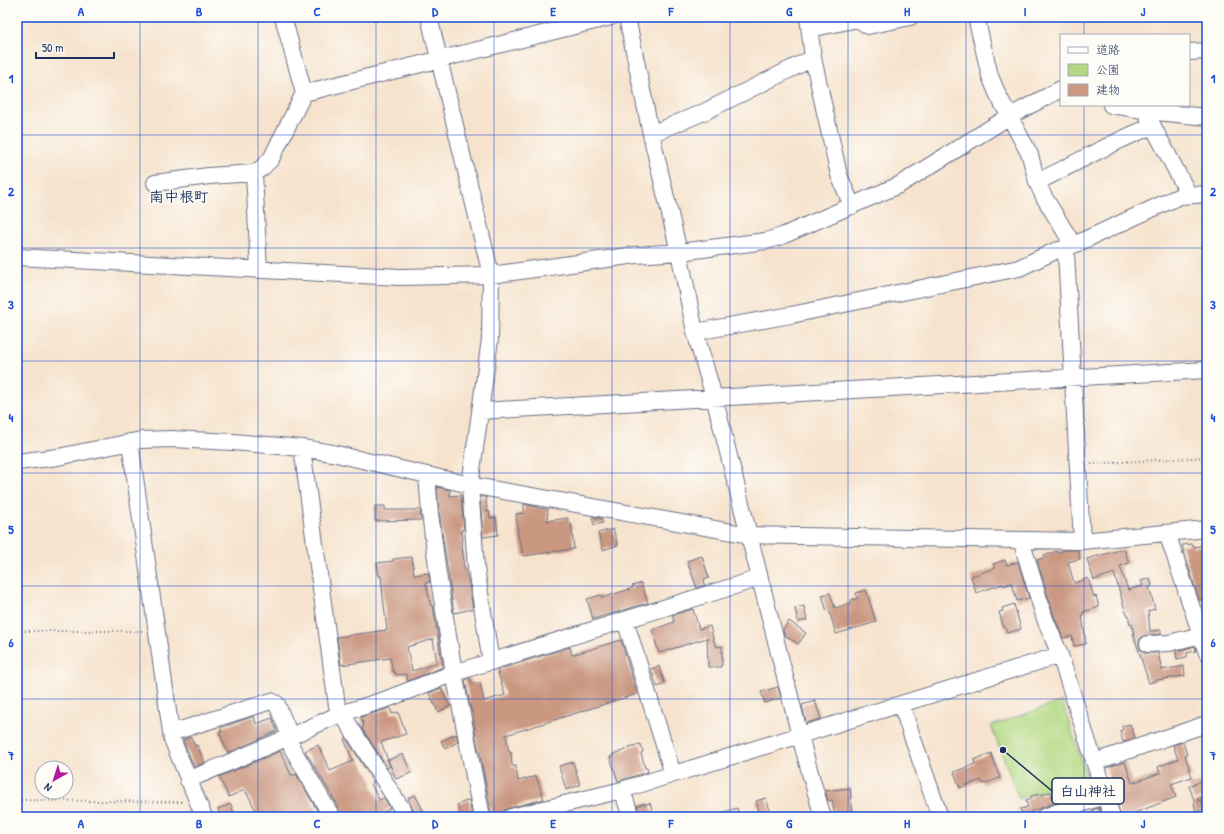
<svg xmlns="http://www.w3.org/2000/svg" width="1224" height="834" font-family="'Patrick Hand','Klee One',sans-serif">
  <rect width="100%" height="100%" fill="#fdfcf7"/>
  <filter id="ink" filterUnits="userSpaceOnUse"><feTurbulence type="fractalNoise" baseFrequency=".025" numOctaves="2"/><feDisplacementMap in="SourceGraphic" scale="8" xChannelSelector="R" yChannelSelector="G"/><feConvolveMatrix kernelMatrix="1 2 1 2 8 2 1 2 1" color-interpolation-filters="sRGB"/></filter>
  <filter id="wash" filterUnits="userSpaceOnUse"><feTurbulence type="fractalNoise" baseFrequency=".012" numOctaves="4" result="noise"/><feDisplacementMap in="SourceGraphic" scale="16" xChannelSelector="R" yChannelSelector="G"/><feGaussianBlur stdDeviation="0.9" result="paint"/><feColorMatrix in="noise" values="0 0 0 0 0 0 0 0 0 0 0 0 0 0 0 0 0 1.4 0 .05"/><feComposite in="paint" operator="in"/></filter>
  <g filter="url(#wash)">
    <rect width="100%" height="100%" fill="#f6e3cd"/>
    <path fill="#b2d881" stroke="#668470" d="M1062 701 1087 777 1019 799 991 726Z"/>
    <g id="blocks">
      <path fill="#ca9781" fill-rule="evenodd" d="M437 487 450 490V496L461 495 464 529 461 530 463 539H461L464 562 463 563 469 584 473 609 454 613 439 512Z
        M480 497H486L487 512 489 511 490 518 496 517 498 535 483 537Z
        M524 504 538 507V508L548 509 547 521 568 518V523H571L574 549 523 556 521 544H520L518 534 516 514 524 513Z
        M375 506H385V510H420L421 520 375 521Z
        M592 517 601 518 603 523 594 525Z
        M613 529 618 545 603 550 598 533Z
        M1193 544V547L1207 545V598L1199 600 1182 545Z
        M1124 549 1129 563 1120 566 1128 590 1143 586 1141 581 1150 578 1152 586 1149 587 1155 609 1148 611 1150 631 1161 630V634L1148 635 1143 636 1139 640V644L1140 649 1144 653H1158L1162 670 1184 666 1185 676 1157 680 1149 683 1134 636 1132 624 1130 625 1128 614H1127L1125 610 1114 573 1094 580 1087 559Z
        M1065 550H1078L1080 559 1068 562 1074 583 1088 578 1094 597 1096 596 1099 607 1083 612V615H1082L1086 644 1074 646 1072 636 1063 638 1054 616 1037 560 1044 558V555L1057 551V553Z
        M702 556 709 578 704 579 705 585 697 588 687 561Z
        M412 557 414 575 428 573 430 582 426 583 431 606H433L443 667 408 681 406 674 396 675 395 672H393L390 658 341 665 337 637 387 630 383 597 381 576H379L377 563 393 561V559ZM433 639 437 663 412 671 407 647Z
        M1005 560 1007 565 1018 562 1029 598 1017 601 1012 583 1003 586V584L976 593 971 577H972V576L995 568 993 564Z
        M641 583 648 603 593 619 587 599 601 595 602 598 633 588 632 586Z
        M866 590 876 622 836 634 829 610 827 611 822 595 830 593 835 608 851 603V600L858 598 856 593Z
        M1014 604 1021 629 1007 633 1006 628H1004L999 612 1003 611 1002 608Z
        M804 606 807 620 798 622 795 608Z
        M693 609 699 629 710 626 715 645H717V647L722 646V665H721V667H708L707 638 659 653 652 630 674 622 672 615Z
        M789 621 806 633 798 644 784 635 783 630Z
        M621 640 637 694 506 735 509 752H511L512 766H516L518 781 536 776 544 799 509 808 504 810 502 814 492 816 481 760 480 752H479L476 737 472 710H471L465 680 470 678 472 684 480 683 484 701 505 695 497 670 570 647 572 655Z
        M1195 646 1196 651 1187 653V657L1177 659 1176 651Z
        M659 666 665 684 657 687 651 669Z
        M778 687 781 698 765 703 761 692Z
        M441 688 450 706 438 712 429 693Z
        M815 701 821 719 806 723 802 705Z
        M390 708 392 714 398 712 406 734 381 742 390 766 387 768 362 728 364 727 361 717Z
        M254 716 256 724 272 718 277 731 228 753 219 732 222 731 220 728Z
        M1130 724 1135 738 1123 742 1120 731 1123 730 1122 726Z
        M456 734 458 742 445 749 441 741Z
        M191 737 195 746 197 745 205 763 194 767 183 740Z
        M346 738 369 775 373 783 371 784 379 800 384 798 390 808 384 812 388 817H341L337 807H339L305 751 318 745 330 771 353 761 344 739Z
        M1183 742 1187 755H1185L1192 777 1171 784 1176 797 1137 812 1135 815 1131 817H1121L1106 768 1125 762 1132 783 1160 773 1158 767 1178 759 1173 745Z
        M640 744 643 752 641 753 645 768H647L648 772 618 781 610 757 614 755 613 754 626 750V749L630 748 629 747Z
        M280 751 291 775H293L296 774 321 817H259L247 793H246L244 790 229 797 219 777Z
        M991 753 1000 778 983 784 981 780 960 788 954 772 975 764 974 760Z
        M403 754 411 773 396 779 388 760Z
        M573 762 580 785 566 790 559 766Z
        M1205 780 1207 785V796L1194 800 1189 786Z
        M850 788 851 798H850L852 817H835L832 800 828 801 825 791Z
        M1051 792 1054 803 1030 812 1031 814 1023 816 1020 809 1028 807 1026 800 1032 798 1031 796 1039 794 1040 795Z
        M415 795 422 808 427 817H416L408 798Z
        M766 798 772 817H761L756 801Z
        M469 800 472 817H462L457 805Z
        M1201 800 1204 809 1196 812 1194 803Z
        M644 803V805L650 803 653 813 652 814 653 817H640L637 806Z
        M231 804 235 817H221L218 809Z
        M737 808 740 817H715L714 815Z
        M1099 808 1101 815 1095 817 1092 810Z"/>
    </g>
  </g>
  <g filter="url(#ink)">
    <use href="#blocks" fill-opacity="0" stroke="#686e85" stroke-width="1"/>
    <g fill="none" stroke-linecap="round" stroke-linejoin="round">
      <defs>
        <path id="minor" d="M429 17 491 275 490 339 470 485 476 568 491 662
          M627 17 651 134 679 252 695 332 714 397 800 736 812 780 823 817
          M808 17 813 58 839 175 852 206
          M976 17 990 76 997 93 1030 155 1037 182 1044 197 1069 238 1066 253 1082 541
          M810 29 858 19 868 26 910 17
          M1189 52 1207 51
          M304 93 611 17
          M1111 105 1157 112 1207 117
          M1148 117 1189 195
          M651 134 704 112 813 58
          M254 173 259 270
          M1037 182C1075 164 1113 141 1153 126
          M155 183 209 176 254 173 262 168 271 159 304 93 283 17
          M17 257 400 277 491 275 636 255 679 252 766 241 782 236 899 185 1010 116 1061 89
          M695 332 791 315 1019 268 1055 251 1067 248 1180 196 1207 194
          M480 411 1207 370
          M130 442 172 739 204 817
          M302 448 337 706 407 817
          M17 462 58 457 141 440 172 439 233 442 302 448 332 453 470 485 749 535 1082 541 1207 529
          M427 475 430 513 438 574 454 673 482 817
          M1167 533 1207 653
          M1021 540 1045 619 1060 655 1112 817
          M625 620 673 774
          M1148 644 1169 643 1201 635
          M901 704 940 817
          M171 733 271 701 277 704 278 707 287 728 289 737 188 780
          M1094 762 1207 724
          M622 790 631 817
          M332 817 292 748 289 737 340 714 387 699 454 673 760 578
          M511 817 622 790 1060 655
          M1044 817 1104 796"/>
      </defs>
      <use href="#minor" stroke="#686e85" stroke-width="18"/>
      <path stroke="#686e85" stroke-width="2" stroke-dasharray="1 3" stroke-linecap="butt" d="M1091 464 1207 457
        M17 631H144
        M17 800 184 802"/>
      <use href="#minor" stroke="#fff" stroke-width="16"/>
    </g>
  </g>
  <path fill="none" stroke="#1d4ed8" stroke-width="1" stroke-opacity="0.55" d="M140 17V817M258 17V817M376 17V817M494 17V817M612 17V817M730 17V817M848 17V817M966 17V817M1084 17V35M1084 105V817M17 135H1207M17 248H1207M17 361H1207M17 473H1207M17 586H1207M17 699H1207"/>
  <g text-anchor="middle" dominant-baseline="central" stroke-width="3" stroke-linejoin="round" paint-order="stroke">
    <g font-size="15" font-weight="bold" fill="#1b2f5e" stroke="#fdfcf7">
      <text x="179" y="196">南中根町</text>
    </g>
  </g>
  <path fill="none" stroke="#1b2f5e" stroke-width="1.5" d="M1003 750L1052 791"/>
  <circle fill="#1b2f5e" stroke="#fdfcf7" stroke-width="1.5" cx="1003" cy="750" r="4"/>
  <rect fill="#fdfcf7" stroke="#1b2f5e" stroke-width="1.5" x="1052" y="778" width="72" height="26" rx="4"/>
  <g font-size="14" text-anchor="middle" font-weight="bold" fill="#1b2f5e">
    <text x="1088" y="796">白山神社</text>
  </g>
  <rect width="1224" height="834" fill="none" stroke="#fdfcf7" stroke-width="44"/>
  <rect x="1060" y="34" width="130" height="72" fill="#fdfcf7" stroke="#a3aaba"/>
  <rect x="1068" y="47" width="20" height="6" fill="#ffffff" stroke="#a3aaba"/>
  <text x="1096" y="54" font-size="12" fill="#1b2f5e">道路</text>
  <rect x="1068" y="64" width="20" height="12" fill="#b2d881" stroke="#a3aaba"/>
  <text x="1096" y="74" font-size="12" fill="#1b2f5e">公園</text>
  <rect x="1068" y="84" width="20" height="12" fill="#ca9781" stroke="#a3aaba"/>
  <text x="1096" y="94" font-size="12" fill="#1b2f5e">建物</text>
  <g transform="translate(54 780) rotate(219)"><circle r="19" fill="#fdfcf7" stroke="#a3aaba"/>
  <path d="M0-3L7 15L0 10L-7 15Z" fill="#b5179e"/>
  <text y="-6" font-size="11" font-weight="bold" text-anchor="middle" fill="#1b2f5e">N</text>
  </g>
  <path d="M36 52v6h78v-6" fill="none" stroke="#1b2f5e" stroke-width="2"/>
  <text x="42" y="52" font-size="12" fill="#1b2f5e" stroke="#fdfcf7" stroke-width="3" paint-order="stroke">50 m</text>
  <rect x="22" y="22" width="1180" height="790" fill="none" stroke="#1d4ed8" stroke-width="1.5"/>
  <g font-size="13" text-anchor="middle" font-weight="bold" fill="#1d4ed8">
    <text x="81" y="16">A</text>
    <text x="199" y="16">B</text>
    <text x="317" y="16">C</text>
    <text x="435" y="16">D</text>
    <text x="553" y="16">E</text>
    <text x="671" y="16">F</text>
    <text x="789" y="16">G</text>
    <text x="907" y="16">H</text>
    <text x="1025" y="16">I</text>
    <text x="1143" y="16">J</text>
    <text x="11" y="83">1</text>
    <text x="1213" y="83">1</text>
    <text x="11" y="196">2</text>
    <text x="1213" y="196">2</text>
    <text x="11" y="309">3</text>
    <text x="1213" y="309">3</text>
    <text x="11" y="422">4</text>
    <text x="1213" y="422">4</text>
    <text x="11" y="534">5</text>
    <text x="1213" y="534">5</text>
    <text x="11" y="647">6</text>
    <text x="1213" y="647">6</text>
    <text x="11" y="760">7</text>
    <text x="1213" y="760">7</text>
    <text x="81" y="828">A</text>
    <text x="199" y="828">B</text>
    <text x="317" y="828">C</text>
    <text x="435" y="828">D</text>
    <text x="553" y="828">E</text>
    <text x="671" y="828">F</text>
    <text x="789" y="828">G</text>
    <text x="907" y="828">H</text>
    <text x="1025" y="828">I</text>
    <text x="1143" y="828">J</text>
  </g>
</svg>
